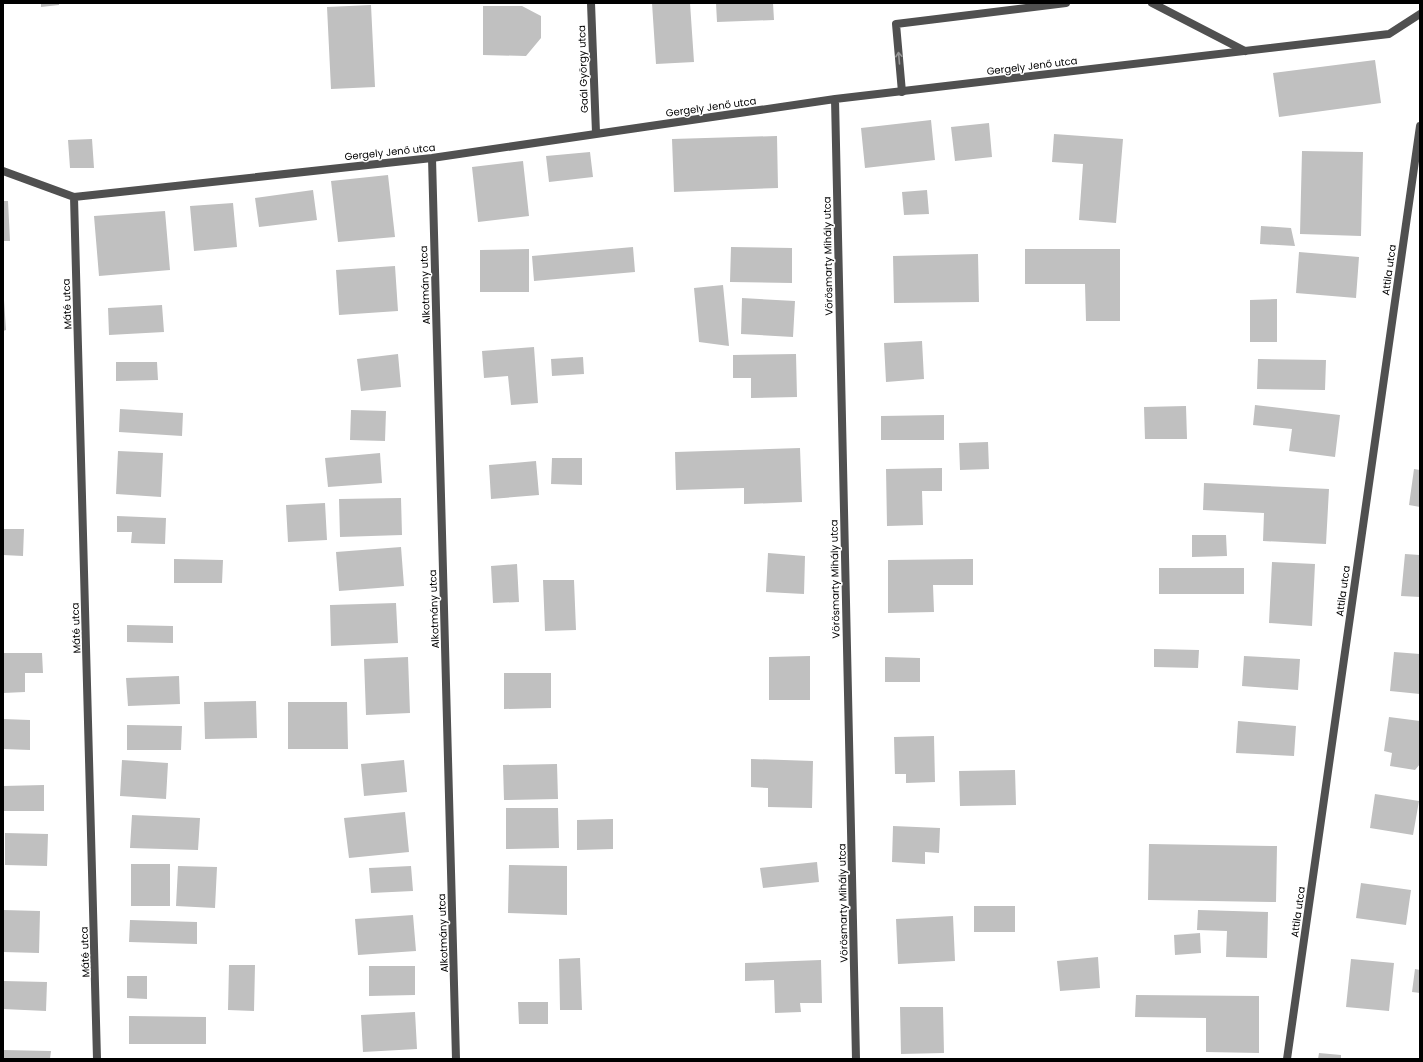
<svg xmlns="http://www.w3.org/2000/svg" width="1423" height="1062" font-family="Poppins,sans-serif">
  <rect width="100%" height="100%" fill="#fff"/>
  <path fill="#c0c0c0" d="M41 3H59V5L41 7Z
    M652 3H690L694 62 656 64Z
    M716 3H773L774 20 717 22Z
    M371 5 375 87 331 89 327 7Z
    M483 6H522L541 16V38L526 56 483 55Z
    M1375 60 1381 103 1279 117 1273 73Z
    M931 120 935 160 865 168 861 128Z
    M989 123 992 157 955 161 951 127Z
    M1054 134 1123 139 1116 223 1079 220 1083 164 1052 162Z
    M777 136 778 188 674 192 672 139Z
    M92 139 94 168H70L68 140Z
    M1302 151 1363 152 1361 236 1300 234Z
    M590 152 593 177 549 182 546 156Z
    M523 161 529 216 478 222 472 167Z
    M388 175 395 237 338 242 331 181Z
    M313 190 317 220 259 227 255 198Z
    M927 190 929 214 904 215 902 192Z
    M3 201H8L10 241H3Z
    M233 203 237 247 194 251 190 206Z
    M165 211 170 270 99 276 94 216Z
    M1261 226 1291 228 1295 246 1260 244Z
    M633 247 635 272 534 281 532 256Z
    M731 247 792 248V283L730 282Z
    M529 249V292H480V250Z
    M1025 249H1120V321H1086L1085 284H1025Z
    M1299 252 1359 257 1356 298 1296 293Z
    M978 254 979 302 894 303 893 256Z
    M395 266 398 311 339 315 336 270Z
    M723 285 729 346 699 342 694 288Z
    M742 298 795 301 793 337 741 334Z
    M1277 299V342H1250V300Z
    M3 300H4L6 330 3 331Z
    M162 305 164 332 109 335 108 308Z
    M922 341 924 379 886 382 884 343Z
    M534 347 538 403 511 405 508 376 484 378 482 351Z
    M398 354 401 387 361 391 357 359Z
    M796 354 797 397 751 398V378H733V355Z
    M583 357 584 374 552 376 551 359Z
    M1258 359 1326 360 1325 390 1257 389Z
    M116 362H157L158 380 116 381Z
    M1255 405 1340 415 1335 457 1289 451 1292 429 1253 425Z
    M1186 406 1187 439H1145L1144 407Z
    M120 409 183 413 182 436 119 432Z
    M351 410 386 411 385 441 350 440Z
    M944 415V440H881V416Z
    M988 442 989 469 960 470 959 443Z
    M800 448 802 502 744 504V488L676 490 675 452Z
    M118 451 163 453 161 497 116 494Z
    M380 453 382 483 328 487 325 458Z
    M552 458H582V485L551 484Z
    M536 461 539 495 491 499 489 465Z
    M942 468V491H922L923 525 887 526 886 469Z
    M1414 469 1420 470V507L1409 505Z
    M1204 483 1329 489 1326 544 1263 541 1264 513 1203 510Z
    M401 498 402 535 340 537 339 499Z
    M325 503 327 540 288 542 286 505Z
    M117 516 166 518 165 544 131 543 132 532H117Z
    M3 529H24L23 556 3 555Z
    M1192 535H1226L1227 556 1192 557Z
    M401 547 404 586 339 591 336 552Z
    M768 553 805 556 804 594 766 592Z
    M1405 554 1420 555V597L1401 596Z
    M174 559 223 560 222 583H174Z
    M973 559V585H933L934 612 888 613V560Z
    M1272 562 1315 564 1312 626 1269 623Z
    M517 564 519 602 493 603 491 566Z
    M1159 568H1244V594H1159Z
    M543 580H574L576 630 545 631Z
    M396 603 398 643 331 646 330 605Z
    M127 625 173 626V643L127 642Z
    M1154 649 1199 650 1198 668 1154 667Z
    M1394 652 1420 654V694L1390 691Z
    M3 653H42L43 673H25V692L3 693Z
    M810 656V700H769V657Z
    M1244 656 1300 659 1298 690 1242 686Z
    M408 657 410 713 366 715 364 659Z
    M885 657 920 658V682H885Z
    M504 673H551V708L504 709Z
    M179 676 180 704 128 706 126 678Z
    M256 701 257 738 205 739 204 702Z
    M288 702H347L348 749H288Z
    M1389 717 1420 721V764L1415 770 1390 766 1392 753 1384 751Z
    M3 719 30 720V750L3 749Z
    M1238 721 1296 726 1294 756 1236 753Z
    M127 725 182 726 181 750H127Z
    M934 736 935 782 906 783V774H895L894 737Z
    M751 759 813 761 812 808 768 807V788L751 787Z
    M122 760 168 763 166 799 120 796Z
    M404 760 407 792 364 796 361 764Z
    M557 764 558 799 504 800 503 765Z
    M1015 770 1016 805 960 806 959 771Z
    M44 785V811H3V786Z
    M1375 794 1419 801 1413 835 1370 828Z
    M506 808H558L559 848 506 849Z
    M405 812 409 852 349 858 344 818Z
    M132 815 200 818 198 850 130 848Z
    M613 819V849L577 850V820Z
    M893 826 940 828 939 853 925 852V864L892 862Z
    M5 833 48 834 47 866 5 865Z
    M1149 844 1277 846 1276 902 1148 900Z
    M817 862 819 882 763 888 760 868Z
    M131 864H170V906H131Z
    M509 865 567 866V915L508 913Z
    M178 866 217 867 215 908 176 906Z
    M411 866 413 891 371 893 369 868Z
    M1361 883 1411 890 1406 925 1356 918Z
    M974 906H1015V932H974Z
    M3 910 40 911 39 953 3 952Z
    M1198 910 1268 912 1267 958 1226 957 1227 931 1197 930Z
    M413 915 416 951 358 955 355 919Z
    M953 916 955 961 898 964 896 919Z
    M130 920 197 922V944L129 942Z
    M1200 933 1201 953 1175 955 1174 935Z
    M1098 957 1100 988 1060 991 1057 961Z
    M580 958 582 1010H560L559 959Z
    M1351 959 1394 963 1389 1011 1346 1007Z
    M821 960 822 1003H800L801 1012 775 1013 774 980 745 981V963Z
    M229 965H255L254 1011 228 1010Z
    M369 966H415V995L369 996Z
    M1415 969 1420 970V993L1412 992Z
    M127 976H147V999L127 998Z
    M3 981 47 982 46 1011 3 1009Z
    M1136 995 1259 996V1053L1206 1052V1018L1135 1017Z
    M518 1002H548V1024H519Z
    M900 1007H943L944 1053 901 1054Z
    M415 1012 417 1049 363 1052 361 1015Z
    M129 1016 206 1017V1044H129Z
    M3 1050 51 1051 50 1059H3Z
    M1319 1053 1341 1055V1059H1318Z"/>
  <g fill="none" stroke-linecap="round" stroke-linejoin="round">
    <path stroke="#505050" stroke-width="8" d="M1152 3 1245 51
      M902 92 896 24 1066 3"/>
    <path stroke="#505050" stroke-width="8" d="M591 3 596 133
      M835 99 856 1059
      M432 158 456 1059
      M3 171 74 197 432 158 835 99 1389 34 1420 14
      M74 197 97 1059
      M1287 1059 1420 126"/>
  </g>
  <defs><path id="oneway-shaft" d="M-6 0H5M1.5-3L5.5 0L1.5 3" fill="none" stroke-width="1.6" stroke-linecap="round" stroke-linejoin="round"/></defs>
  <use stroke="#969696" href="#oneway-shaft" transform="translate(899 58) rotate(-95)"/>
  <g text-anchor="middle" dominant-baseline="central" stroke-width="3" stroke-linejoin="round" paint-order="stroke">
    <g font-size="10" fill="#000" stroke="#fff">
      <text transform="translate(1032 66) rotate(-7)">Gergely Jenő utca</text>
      <text transform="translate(583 69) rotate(-92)">Gaál György utca</text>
      <text transform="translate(711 107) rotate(-8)">Gergely Jenő utca</text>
      <text transform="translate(390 152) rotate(-6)">Gergely Jenő utca</text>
      <text transform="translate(828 256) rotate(-91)">Vörösmarty Mihály utca</text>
      <text transform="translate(1389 270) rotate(-82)">Attila utca</text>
      <text transform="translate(425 285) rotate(-92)">Alkotmány utca</text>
      <text transform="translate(67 304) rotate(-92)">Máté utca</text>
      <text transform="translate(835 579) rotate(-91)">Vörösmarty Mihály utca</text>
      <text transform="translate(1343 591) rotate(-82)">Attila utca</text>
      <text transform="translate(434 609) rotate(-92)">Alkotmány utca</text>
      <text transform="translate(76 628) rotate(-92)">Máté utca</text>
      <text transform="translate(843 903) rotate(-91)">Vörösmarty Mihály utca</text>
      <text transform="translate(1298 912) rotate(-82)">Attila utca</text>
      <text transform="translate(443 933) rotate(-92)">Alkotmány utca</text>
      <text transform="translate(85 952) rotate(-92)">Máté utca</text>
    </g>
  </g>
  <rect width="1423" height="1062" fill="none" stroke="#000000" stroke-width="8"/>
</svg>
